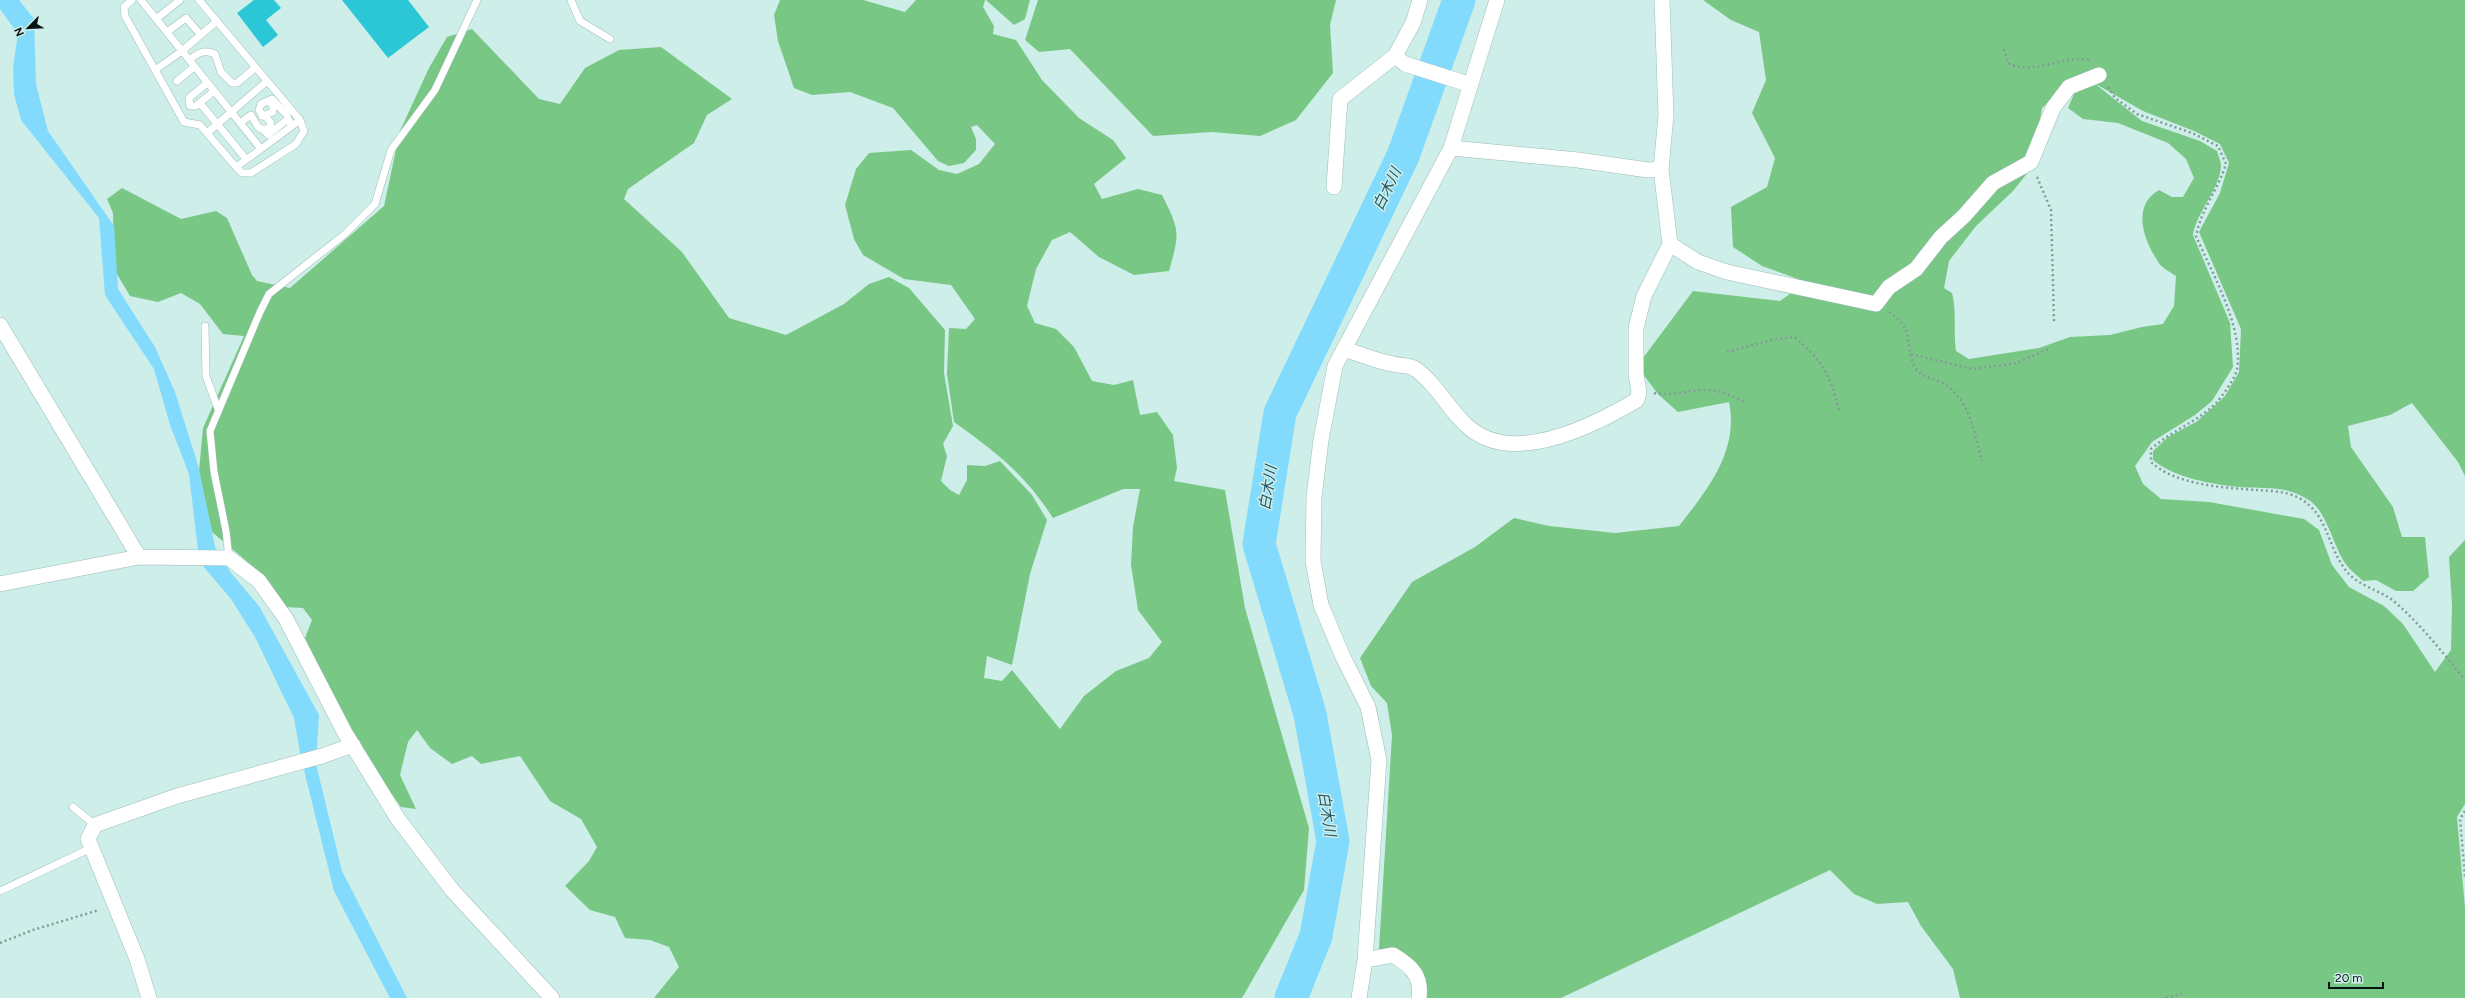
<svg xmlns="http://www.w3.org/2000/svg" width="2465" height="998" font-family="Figtree,'Noto Sans JP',sans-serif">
  <rect width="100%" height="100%" fill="#cdeee9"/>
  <path fill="#79c784" d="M780 0H863L905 12 916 0H985L983 7 994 26 993 34 1016 40 1042 80 1079 118 1113 140 1126 158 1094 184 1102 199 1138 189 1162 195C1180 231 1180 232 1169 271L1134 275 1099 257 1070 232 1052 240 1036 269 1027 306 1035 323 1056 329 1074 347 1092 381 1114 385 1133 380 1140 415 1157 412 1173 435 1177 468 1174 481 1225 490 1245 608 1309 828 1304 890 1242 998H654L679 967 669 947 650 940 625 938 615 917 590 910 565 886 589 861 597 847 581 819 550 801 520 756 481 764 472 756 452 764 430 748 417 730 408 742 400 775 416 809 401 807 359 747 305 638 312 620 303 608 285 607 262 574 212 532 199 471 203 428 244 336 223 334 200 304 181 293 158 302 130 296 114 269 113 213 107 199 122 188 181 219 216 211 227 218 252 275 257 281 290 288 384 206 400 131 429 68 447 37 472 29 539 99 560 104 585 68 619 50 661 47 732 99 707 115 694 143 628 189 624 199 682 252 729 318 786 335 844 304 869 284 889 277 909 288 945 330 944 373 953 426 943 444 947 456 941 481 950 490 959 495 967 480V465L985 466 1000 461 1032 495 1047 520 1030 574 1012 665 987 656 984 678 1002 681 1012 670 1060 729 1084 696 1116 671 1149 658 1162 642 1138 610 1131 565 1133 527 1140 489H1123L1053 518C1024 473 997 453 954 422L947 374 949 328 966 329 975 319 951 285 904 279 863 255 854 239 845 205 856 169 869 153 911 150 939 170 957 174 979 164 995 144 977 125 971 127 976 139V150L964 163 949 166 938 161 893 108 850 92 812 95 794 88 778 41 774 15Z
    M986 0H1030L1025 19 1014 25Z
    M1038 0H1336L1330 25 1333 73 1296 120 1260 136 1212 132 1153 136 1070 49 1039 52 1025 40Z
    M1703 0H2465V476L2458 462 2412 403 2390 415 2348 426 2351 447 2393 507 2402 537H2425L2429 577 2413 591H2396L2376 580 2363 581C2358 576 2352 572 2348 567 2333 549 2328 510 2307 499 2284 485 2265 489 2239 487 2211 484 2175 478 2153 460V451L2168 437 2196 422 2213 407 2225 396 2239 372 2241 329 2199 232 2220 193 2229 163 2220 144 2194 131 2143 111 2094 83 2142 121 2200 141 2217 151C2218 155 2221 161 2221 166 2219 191 2197 211 2193 235L2230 323 2233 367 2212 401 2195 415 2152 442 2135 466 2143 484 2161 499 2209 502 2304 519 2319 530 2332 565 2349 587 2384 606 2403 624 2435 672 2451 650 2452 605 2449 557 2465 540V804L2457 817 2465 908V998H1960L1953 969 1921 926 1908 902 1877 904 1854 894 1830 870 1561 998H1422L1424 982 1413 962 1395 950 1379 949 1392 735 1387 703 1371 686 1360 658 1412 582 1475 547 1514 518 1549 526 1615 533 1679 526C1708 489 1739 451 1729 402L1678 412 1658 394 1639 369 1643 358 1693 291 1780 301 1794 291 1879 307 1895 287 1919 272 1944 238 1997 185 2029 171 2013 191 1976 226 1949 261 1944 288 1952 293C1957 312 1953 331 1956 351L1969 359 2039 348 2070 337 2110 335 2142 327 2163 324 2174 306 2176 276C2170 272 2160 267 2157 260 2143 239 2132 205 2159 190L2172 197H2183L2194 178 2186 159 2168 143 2118 123 2083 119 2068 108 2074 94 2058 93 2042 108 2037 137 2026 162 1992 181 1962 215 1943 231 1915 266 1888 283 1875 300 1802 283 1798 279 1762 266 1733 247 1731 207 1767 187 1775 158 1752 113 1766 80 1759 32 1731 20Z"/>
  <path fill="#82dbfd" d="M0 0H19L34 19 36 84 48 131 114 226 118 289 155 347 175 392 198 465 215 547 231 573 259 606 319 715 316 764 342 871 407 998H390L334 891 301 758 294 718 255 637 231 599 203 566 198 550 189 474 170 425 154 369 105 295 99 218 21 120 14 94 13 68 18 34 0 9Z"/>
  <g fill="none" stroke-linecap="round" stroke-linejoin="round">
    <path stroke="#82dbfd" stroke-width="33" d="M1291 998 1316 936 1333 841 1310 714 1259 544 1280 413 1403 156 1459 0"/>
  </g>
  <path fill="#2cc7d6" d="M254 0H274L281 8 266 20 278 35 263 47 237 13Z
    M342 0H408L429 27 388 58Z"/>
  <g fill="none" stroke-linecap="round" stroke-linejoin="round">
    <defs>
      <path id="lane" d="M132 0 124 7 125 16 184 122 200 125 236 167 242 173H251L296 144 304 131 300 120 199 0
        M141 0 261 149 300 120
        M571 0 580 21 610 39
        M156 19 180 0
        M167 32 186 18 200 34
        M189 60C198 53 204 49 215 54L221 72 232 83H237L255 68
        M155 70 182 51 217 21
        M177 81 194 67
        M207 83 189 98 190 106H196L214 91
        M200 103 246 159
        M262 116 273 112V105L269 102
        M263 116 259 110 261 104 272 99 287 115 288 119
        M265 116 271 123 270 127 264 130 268 135 288 119 292 126
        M240 123 251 115 258 127 264 130
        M207 133 266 82
        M236 167 261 149
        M205 326 206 376 218 409
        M229 558 226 531 214 472 210 431 260 312 269 294 345 234 375 204 391 150 435 90 477 0
        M73 807 95 825
        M0 891 91 848"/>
      <path id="street" d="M1395 56 1405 64 1471 85
        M1451 148 1578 160 1648 170 1661 169
        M1334 187 1340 99 1395 56 1413 23 1420 0
        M1670 244 1698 262 1727 272 1876 304 1889 287 1916 269 1941 237 1964 216 1993 183 2031 162 2053 108 2069 87 2099 75
        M0 325 139 557
        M1344 349C1360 354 1376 361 1393 364 1400 366 1408 365 1414 368 1435 382 1447 407 1465 424 1510 469 1593 426 1637 400L1639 392 1636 374V328L1644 296 1670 244 1661 169 1666 115 1662 0
        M0 584 139 557 229 558 259 581 286 619 345 733 398 819 452 890 552 998
        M1365 960 1393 955C1411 966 1422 975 1419 998
        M149 998 137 959 88 839 95 825 177 796 322 756 353 745
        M1359 998 1365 960 1379 760 1368 707 1343 657 1321 605 1313 561 1314 497 1321 440 1335 366 1451 148 1497 0"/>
    </defs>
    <use href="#lane" stroke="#9dbdb8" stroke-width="8"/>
    <use href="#street" stroke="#9dbdb8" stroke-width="16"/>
    <path stroke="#829b98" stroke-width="2.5" stroke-dasharray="2 3" stroke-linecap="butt" d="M2004 49 2008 63C2034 77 2062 54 2090 60
      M2108 87 2115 98 2137 114 2192 133 2218 146 2226 164C2218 189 2201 210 2196 236 2212 273 2244 328 2237 369 2235 379 2223 395 2216 403 2197 422 2171 431 2151 449V462C2175 485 2225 488 2257 490 2271 491 2286 491 2299 498 2327 513 2327 544 2344 568 2357 587 2380 589 2396 603 2422 626 2443 653 2465 680
      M2037 177 2051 210 2054 322
      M1889 312C1917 331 1903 343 1915 367 1921 379 1937 378 1946 385 1971 403 1974 433 1982 461
      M1727 352 1775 339 1795 337C1824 364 1829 372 1839 410
      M1911 354 1972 369 2017 363 2048 349
      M1654 393C1677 397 1688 389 1709 390 1721 390 1734 397 1744 402
      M2465 811 2460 819 2465 877
      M0 943 33 930 99 910
      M2166 998 2182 994"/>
    <use href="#lane" stroke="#fff" stroke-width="7"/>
    <use href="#street" stroke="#fff" stroke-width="15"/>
  </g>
  <g text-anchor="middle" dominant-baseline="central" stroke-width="3" stroke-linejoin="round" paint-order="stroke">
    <g font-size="15" font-style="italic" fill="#245667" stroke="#cdeee9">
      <text transform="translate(1387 189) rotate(-64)">白木川</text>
      <text transform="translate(1268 488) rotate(-81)">白木川</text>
      <text transform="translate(1327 814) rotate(81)">白木川</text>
    </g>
  </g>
  <g transform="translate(28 28) rotate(246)" stroke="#cdeee9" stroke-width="3" paint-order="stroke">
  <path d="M0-3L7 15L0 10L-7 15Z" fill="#081413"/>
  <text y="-6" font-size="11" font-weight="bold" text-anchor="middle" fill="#081413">N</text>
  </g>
  <path d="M2329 982v6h54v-6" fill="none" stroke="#081413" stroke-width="2"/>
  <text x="2335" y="982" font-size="12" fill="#081413" stroke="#cdeee9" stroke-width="3" paint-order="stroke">20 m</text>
</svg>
